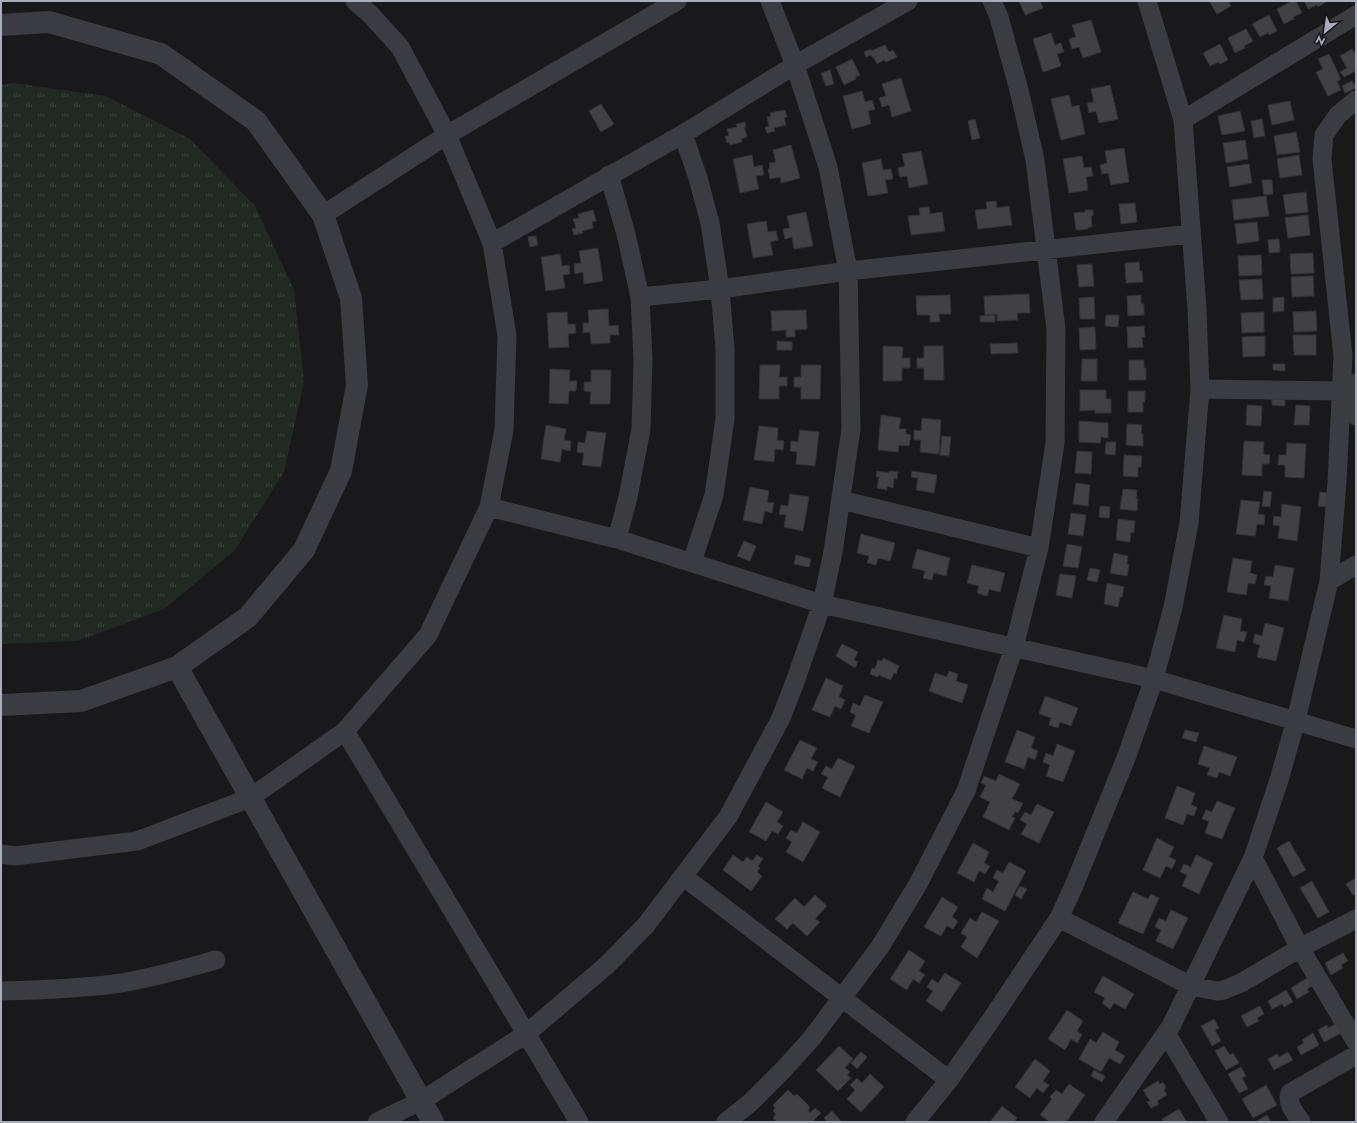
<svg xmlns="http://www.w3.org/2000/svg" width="1357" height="1123" font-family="Jost,sans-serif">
  <defs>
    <pattern id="grass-tufts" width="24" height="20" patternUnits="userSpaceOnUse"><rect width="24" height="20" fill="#202922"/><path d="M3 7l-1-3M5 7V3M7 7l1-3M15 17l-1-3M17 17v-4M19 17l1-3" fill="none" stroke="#3e4540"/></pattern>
  </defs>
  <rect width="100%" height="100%" fill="#19181b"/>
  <path fill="url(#grass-tufts)" d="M14 83 106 96 190 139 255 206 294 290 304 382 284 472 235 550 164 609 77 641 1 644V85Z"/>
  <path fill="#404045" stroke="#333237" d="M1019 1H1040L1043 8 1025 15Z
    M1209 1H1228L1231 6 1217 14Z
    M1292 1H1296L1302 13 1293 17 1294 19 1284 24 1277 9Z
    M1304 1H1326V2L1318 7 1317 5 1308 9Z
    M1269 15 1277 31 1269 35 1268 33 1260 37 1252 24Z
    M1091 20 1101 52 1083 58 1079 47 1072 49 1069 39 1076 37 1072 25Z
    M1246 29 1253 41 1244 46 1245 48 1235 53 1228 38Z
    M1051 33 1055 45 1061 43 1064 52 1057 54 1061 66 1043 72 1033 39Z
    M1220 44 1228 60 1220 64 1219 62 1210 66 1203 53Z
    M885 45 889 52 893 50 897 57 886 62 884 60 877 64 874 58H873L871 55 866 57 864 52 870 49 871 51Z
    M1352 49 1356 56V71L1344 77 1340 72 1347 68 1340 56Z
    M1329 54 1341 79 1337 81 1341 90 1328 96 1316 72 1323 69 1318 59Z
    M852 59 860 75 855 77 856 79 844 85 836 67Z
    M830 70 834 84 826 86 821 73Z
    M901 78 911 111 892 117 889 105 882 107 879 98 886 96 882 84Z
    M1352 81 1356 88 1345 93 1342 86Z
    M1110 85 1118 119 1099 123 1096 111 1089 113 1087 103 1094 102 1091 89Z
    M862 91 865 102 872 100 875 109 868 111 871 124 852 129 843 96Z
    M1069 95 1072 107 1079 105 1085 134 1061 140 1051 99Z
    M1290 101 1294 120 1272 125 1268 105Z
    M601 104 614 124 601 132 589 111Z
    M785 110 787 117 784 118 786 125 774 128 775 131 767 133 765 127 769 126 767 117 771 116 770 113Z
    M1240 111 1245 131 1222 135 1218 116Z
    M975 119 980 138 972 140 968 121Z
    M1262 119 1265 136 1254 138 1251 121Z
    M745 122 746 127H744L747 137 741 139 742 142 730 145 729 142 727 143 725 136H729L727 129 737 127 736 124Z
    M1296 132 1300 152 1277 155 1274 136Z
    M1245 140 1248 159 1226 163 1223 143Z
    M791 145 800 178 781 183 780 177 770 179 768 169H770L769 163 776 162 773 150Z
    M1124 148 1129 182 1111 185 1108 173 1102 174 1100 165 1107 163 1105 151Z
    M921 151 928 184 909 188 907 176 900 177 898 168 905 166 902 154Z
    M752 155 754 167 762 165 764 175 756 176 759 189 740 193 733 159Z
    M1299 155 1302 175 1280 178 1277 159Z
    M1082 156 1084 168 1091 167 1093 176 1086 177 1088 190 1069 193 1063 159Z
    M881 159 883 170 891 169 893 179 885 180 888 193 868 196 862 163Z
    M1249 164 1252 183 1230 187 1227 167Z
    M1262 180H1272L1273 194 1264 195Z
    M1306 192 1308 212 1286 214 1283 195Z
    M1266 196 1269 216 1234 220 1232 200Z
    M996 201 997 208 1009 206 1012 225 978 229 975 210 987 209 986 202Z
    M1135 203 1137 222 1121 224 1119 204Z
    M929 207 930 214 942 212 945 231 911 235 908 216 920 215 919 208Z
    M593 210 596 221 592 222 593 228 582 231 583 233 574 235 572 229 576 228 573 219 579 218 578 214Z
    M1085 210H1093V216H1091L1092 227H1088V229L1076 230 1074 213 1085 212Z
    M806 212 813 246 794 249 792 237 785 239 783 229 790 228 787 216Z
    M1308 215 1310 235 1288 238 1285 218Z
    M766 221 768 232 776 231 778 240 770 242 773 255 753 258 747 224Z
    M1257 222 1259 241 1237 244 1235 224Z
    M536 236 538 245 530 247 528 237Z
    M1279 239 1280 252 1269 253 1268 240Z
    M598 248 603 281 584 284 583 272 575 274 574 264 581 263 579 251Z
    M1313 253 1314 273 1291 274 1290 254Z
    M560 254 562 266 569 265 570 274 563 275 565 288 546 291 541 257Z
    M1261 255 1262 275 1239 276 1238 256Z
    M1139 262 1140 271H1142L1143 282 1126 283 1125 263Z
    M1092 264 1094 286 1079 287 1077 265Z
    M1313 276 1314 296 1292 297 1291 277Z
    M1262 279 1263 299 1241 300 1239 280Z
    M1029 294 1030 313H1017L1018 320 997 321V314L985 315 984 296Z
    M950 295 951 314H939L940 322H930V315H917L916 296Z
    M1141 295V304H1144V315L1128 316 1127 296Z
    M1094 297 1095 319H1080L1079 298Z
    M1284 297V311L1273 312V298Z
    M608 309 609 326 618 325 619 335H610V343L591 344 590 332 583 333V323H589L588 310Z
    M806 310 807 329 795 330V337H786V330L772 331 771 311Z
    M1316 311 1317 331 1294 332 1293 312Z
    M567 312 568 324H575L576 333 568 334 569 347 549 348 547 313Z
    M1264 312V332L1242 333 1241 313Z
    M995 315V322H980V316Z
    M1106 315H1119L1118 327 1105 326Z
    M1144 326 1145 337H1142L1143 347 1128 348 1127 327Z
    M1095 327 1096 349 1080 350 1079 328Z
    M1293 335H1316V355H1294Z
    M1265 336V356L1243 357 1242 337Z
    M777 341 792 342V350H777Z
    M1017 343 1018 353 991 354 990 344Z
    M883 346 903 347 902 358H910V368H902V381H883Z
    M924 346H943L944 380H924V368H917V358H924Z
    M1082 359H1097V381H1081Z
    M1129 360H1144V368H1146V380H1129Z
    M1273 364H1285V371L1273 370Z
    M760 365H780L779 377H787V386H779V399H759Z
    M801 365H821L820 399H801V387H794V377H801Z
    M550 369 570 370 569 381H577L576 391H569L568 404 549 403Z
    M591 370H611L610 404H590L591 392 584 391V382H591Z
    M1080 390H1106V399H1111V413H1095V410L1080 411Z
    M1128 391H1145V402H1143V412H1128Z
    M1272 399 1285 400V406L1272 405Z
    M1247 405 1262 406 1261 426 1246 425Z
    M1296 405 1310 406 1309 425H1294Z
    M881 415 901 418 899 429H906V434L911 435 909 446 899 445 898 452 878 450Z
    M922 418 941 420 939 454 920 452 921 440H914V430L921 431Z
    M1079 421 1108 423V438L1101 437 1100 443 1079 442Z
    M1127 424 1142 425 1141 434H1143V446L1126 445Z
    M546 425 566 429 564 440 571 441 570 451 562 449 560 462 541 459Z
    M759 426 778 428 777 440 784 441 783 450 775 449 774 462 754 460Z
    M800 430 819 432 815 466 796 464 797 452 790 451 791 441 798 442Z
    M587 431 606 433 601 467 582 465 584 453 577 452 578 442 585 443Z
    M942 436 951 437 949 456 940 455Z
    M1244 441 1264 442 1263 454 1270 455 1269 464H1262V476L1242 475Z
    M1106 442H1116L1115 455 1105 454Z
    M1287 443 1306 444 1304 478 1285 477V465H1278L1279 455H1286Z
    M1077 451 1092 452 1091 474 1075 473Z
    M1124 455 1142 456 1141 467H1138V477L1123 476Z
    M877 471 889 473V471L898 472 897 479 894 478 893 488 887 486V490L877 488 879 477H876Z
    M912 471 937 475 934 493 916 490 918 478 911 477Z
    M1076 483 1090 485 1088 506 1073 504Z
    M750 487 769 491 767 502 774 503 772 513 765 511 762 524 743 520Z
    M1123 489 1137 490 1136 499H1138L1137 511 1120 509Z
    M1264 491 1272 492 1270 507 1262 506Z
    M1320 492 1328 493 1327 507 1318 506Z
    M790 494 809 497 803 531 784 527 786 515 779 514 781 505 788 506Z
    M1241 500 1260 502 1258 514 1265 515 1264 525 1257 524 1255 536 1236 534Z
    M1282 504 1301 507 1297 541 1278 538 1280 526 1273 525 1274 516 1281 517Z
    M1100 506 1110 507 1109 518 1099 517Z
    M1071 513 1086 515 1083 536 1068 534Z
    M1118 519 1135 521 1134 533 1131 532 1130 542 1116 540Z
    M861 534 895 543 890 561 878 558 876 565 867 563 869 556 857 553Z
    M744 541 756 546 750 561 737 556Z
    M1067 544 1082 547 1078 568 1063 566Z
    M917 549 950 558 946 576 934 573 932 580 923 578 925 571 912 568Z
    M1114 553 1128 556 1127 564 1129 565 1127 576 1110 573Z
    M796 555 811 559 809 567 794 564Z
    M1233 558 1252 561 1250 573 1257 575 1255 584 1248 583 1246 595 1227 592Z
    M972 565 1005 573 1000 592 989 589 987 596 977 593 979 586 967 583Z
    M1275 565 1294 568 1288 601 1269 598 1271 586 1264 585 1266 576 1273 577Z
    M1090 568 1100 570 1097 582 1087 580Z
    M1060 574 1076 576 1072 598 1056 595Z
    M1107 583 1124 587 1122 597H1120L1118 607 1104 604Z
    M1224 615 1242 619 1240 631 1247 632 1244 642 1237 640 1235 652 1216 648Z
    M1265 623 1284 628 1276 661 1257 657 1260 645 1253 643 1255 634 1262 636Z
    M842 644 858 652 854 660 858 662 855 668 836 656Z
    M883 658 899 666 896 674 894 673 891 680 879 675 878 677 870 674 872 668 875 669 878 660 882 661Z
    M949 671 958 674 956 681 968 685 962 703 929 691 935 673 947 677Z
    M826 678 843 686 839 697 845 700 841 709 835 706 830 717 812 710Z
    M865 695 883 702 869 733 851 726 856 715 850 712 853 703 860 706Z
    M1045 696 1078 708 1071 726 1060 722 1058 728 1049 725 1051 718 1039 714Z
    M1017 730 1035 737 1031 748 1038 751 1035 760 1028 757 1024 769 1005 762Z
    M1185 730 1199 733 1196 742 1182 738Z
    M800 740 817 748 811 759 818 762 813 771 807 768 802 779 784 770Z
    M1057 744 1075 751 1063 782 1046 776 1050 765 1043 762 1046 753 1053 756Z
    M1204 746 1237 757 1230 776 1219 772 1217 778 1207 775 1210 768 1198 764Z
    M838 758 855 766 840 797 822 788 828 777 821 774 826 766 832 769Z
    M999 774 1020 784 1012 799 1023 803 1018 813 1015 812 1012 817 1015 818 1009 830 983 817 990 802 980 797 986 785 981 783 984 776 996 781Z
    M1177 786 1195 793 1191 805 1197 807 1194 816 1187 814 1183 825 1165 818Z
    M1217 801 1235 808 1222 839 1205 833 1209 821 1202 819 1206 810 1212 812Z
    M766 802 783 812 777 822 783 826 778 834 772 831 766 841 749 832Z
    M1037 804 1054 812 1039 843 1021 834 1027 824 1020 820 1025 812 1031 815Z
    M803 822 820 832 803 862 786 852 792 842 786 838 791 830 797 833Z
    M1157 838 1174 847 1169 857 1176 860 1172 869 1166 866 1160 878 1143 870Z
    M1289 841 1306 870 1293 877 1277 848Z
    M973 843 989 852 984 863 990 866 985 874 979 871 974 882 957 873Z
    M733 855 743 862 747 857 752 861 757 855 763 859 758 866 760 868 757 872 762 876 751 891 723 870Z
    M1196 855 1213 863 1199 894 1182 886 1187 875 1180 872 1184 864 1191 867Z
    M1009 862 1026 871 1005 911 982 899 987 888 993 892 999 881 993 878 997 870 1003 873Z
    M1356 878V894L1353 895 1346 884Z
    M1312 881 1329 912 1318 918 1300 888Z
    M1020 886 1027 889 1021 899 1015 895Z
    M1133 892 1148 899 1151 894 1159 898 1143 934 1118 923Z
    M815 895 827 906 815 919 820 922 807 936 793 923 787 929 775 919 795 898 804 907Z
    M942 897 958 907 952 917 958 921 953 929 947 926 941 936 924 927Z
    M1171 910 1188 918 1173 949 1156 941 1161 930 1155 927 1159 918 1166 921Z
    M982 912 999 921 977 958 961 947 967 937 961 933 970 918 976 922Z
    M909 950 925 961 919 971 925 975 919 983 913 979 907 990 890 979Z
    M1343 953 1348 961 1341 965 1343 968 1331 975 1325 963Z
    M945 973 961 983 942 1012 926 1001 933 991 927 987 932 979 938 983Z
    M1103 976 1134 994 1125 1009 1114 1003 1110 1009 1102 1003 1105 998 1094 992Z
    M1309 977 1314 985 1307 989 1309 992 1297 999 1291 988Z
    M1286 990 1293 1002 1284 1007 1282 1004 1272 1009 1268 1001Z
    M1260 1006 1264 1014 1257 1018 1259 1021 1247 1027 1241 1016Z
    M1067 1010 1083 1021 1077 1031 1082 1035 1077 1043 1071 1039 1065 1050 1048 1039Z
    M1214 1019 1219 1028 1215 1030 1221 1041 1212 1046 1201 1026Z
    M1338 1023 1343 1032 1324 1042 1318 1030 1327 1025 1328 1028Z
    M1103 1032 1119 1042 1115 1050 1125 1056 1120 1064 1109 1058 1101 1072 1079 1059 1090 1039 1096 1043Z
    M1313 1033 1319 1045 1301 1055 1297 1047 1304 1043 1302 1040Z
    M839 1046 853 1059 845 1068 850 1072 847 1075 851 1078 838 1091 816 1070Z
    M1224 1046 1230 1055 1233 1053 1239 1063 1226 1070 1215 1051Z
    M861 1052 867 1057 857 1069 851 1063Z
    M1288 1052 1293 1060 1274 1070 1268 1059 1277 1054 1279 1057Z
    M1035 1059 1050 1071 1043 1081 1049 1085 1043 1093 1037 1088 1030 1098 1015 1087Z
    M1241 1067 1246 1076 1242 1078 1248 1089 1239 1093 1228 1074Z
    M1094 1070 1105 1076 1102 1082 1091 1076Z
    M870 1074 884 1087 861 1112 847 1099 855 1090 850 1085 857 1078 862 1083Z
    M1158 1081 1160 1084 1163 1082 1166 1087 1164 1090 1167 1095 1157 1101 1159 1104 1151 1108 1147 1102 1150 1101 1143 1090Z
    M1069 1084 1085 1095 1066 1122H1050L1040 1115 1052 1099 1050 1097 1056 1090 1062 1094Z
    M1266 1085 1277 1105 1253 1118 1242 1099Z
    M788 1090 794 1096 797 1094 810 1107 808 1110 810 1113 815 1108 821 1113 812 1122H777L773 1118 776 1114 773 1111 775 1108 773 1105Z
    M1002 1106 1017 1118 1014 1122H990Z
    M1179 1109 1187 1122H1164L1162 1119Z
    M832 1111 842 1122H827L824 1118Z
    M1267 1115 1271 1122H1255Z"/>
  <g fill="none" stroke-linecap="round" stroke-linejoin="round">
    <path stroke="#3b3b42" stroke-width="19" d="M1183 120 1356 15
      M683 134 698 178 710 223 720 289 725 349V419L714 495 692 562
      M609 175 626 234 640 297 643 360 641 429 628 497 617 539
      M323 215 447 135 677 1
      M492 243 683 134 795 65 908 1
      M640 297 720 289 848 271 1191 234
      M1200 389 1342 391 1356 383
      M1342 391 1356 416
      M841 500 1039 548
      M489 507 617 539 822 604 1154 679 1356 739
      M1329 581 1356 565
      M345 731 579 1122
      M1 854 15 856 137 841 250 798 345 731 428 635 489 507 504 430 507 336 492 243 447 135 400 47 371 15 355 1
      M1253 858 1300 948 1356 1042
      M684 877 949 1080
      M1059 918 1191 986 1217 991 1224 990 1241 983 1300 948 1356 919
      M1 991C39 990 77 989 114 984 149 979 183 969 216 960
      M1166 1033 1219 1122
      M377 1122 421 1101 526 1034 607 965 646 925 728 817 781 718 796 679 822 604 833 552 851 429 848 271 828 167 795 65 770 1
      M726 1122 750 1103 784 1069 812 1038 880 947 918 884 966 791 1014 647 1039 548 1055 443 1056 329 1035 160 1019 90 999 17 992 1
      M915 1122 949 1080 991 1020 1059 918 1073 888 1126 758 1154 679 1173 607 1189 523 1200 389 1197 309 1183 120 1147 1
      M1104 1122 1171 1026 1253 858 1279 780 1296 720 1329 581 1337 482 1343 356 1322 159 1324 135 1338 115 1356 100
      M1301 1122C1296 1114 1286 1103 1290 1093L1356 1055"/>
    <path stroke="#3b3b42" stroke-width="22" d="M1 25 49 22 161 54 256 121 323 215 351 298 357 385 341 471 304 550 248 617 177 667 81 701 1 705
      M177 667 433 1122"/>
  </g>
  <rect width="1357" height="1123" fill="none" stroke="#aaadbb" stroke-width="4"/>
  <g transform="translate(1325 32) rotate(209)" stroke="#141316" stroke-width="3" paint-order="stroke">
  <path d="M0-3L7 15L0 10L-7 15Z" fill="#aaadbb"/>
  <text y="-6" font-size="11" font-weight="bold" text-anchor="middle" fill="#aaadbb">N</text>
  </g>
</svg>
